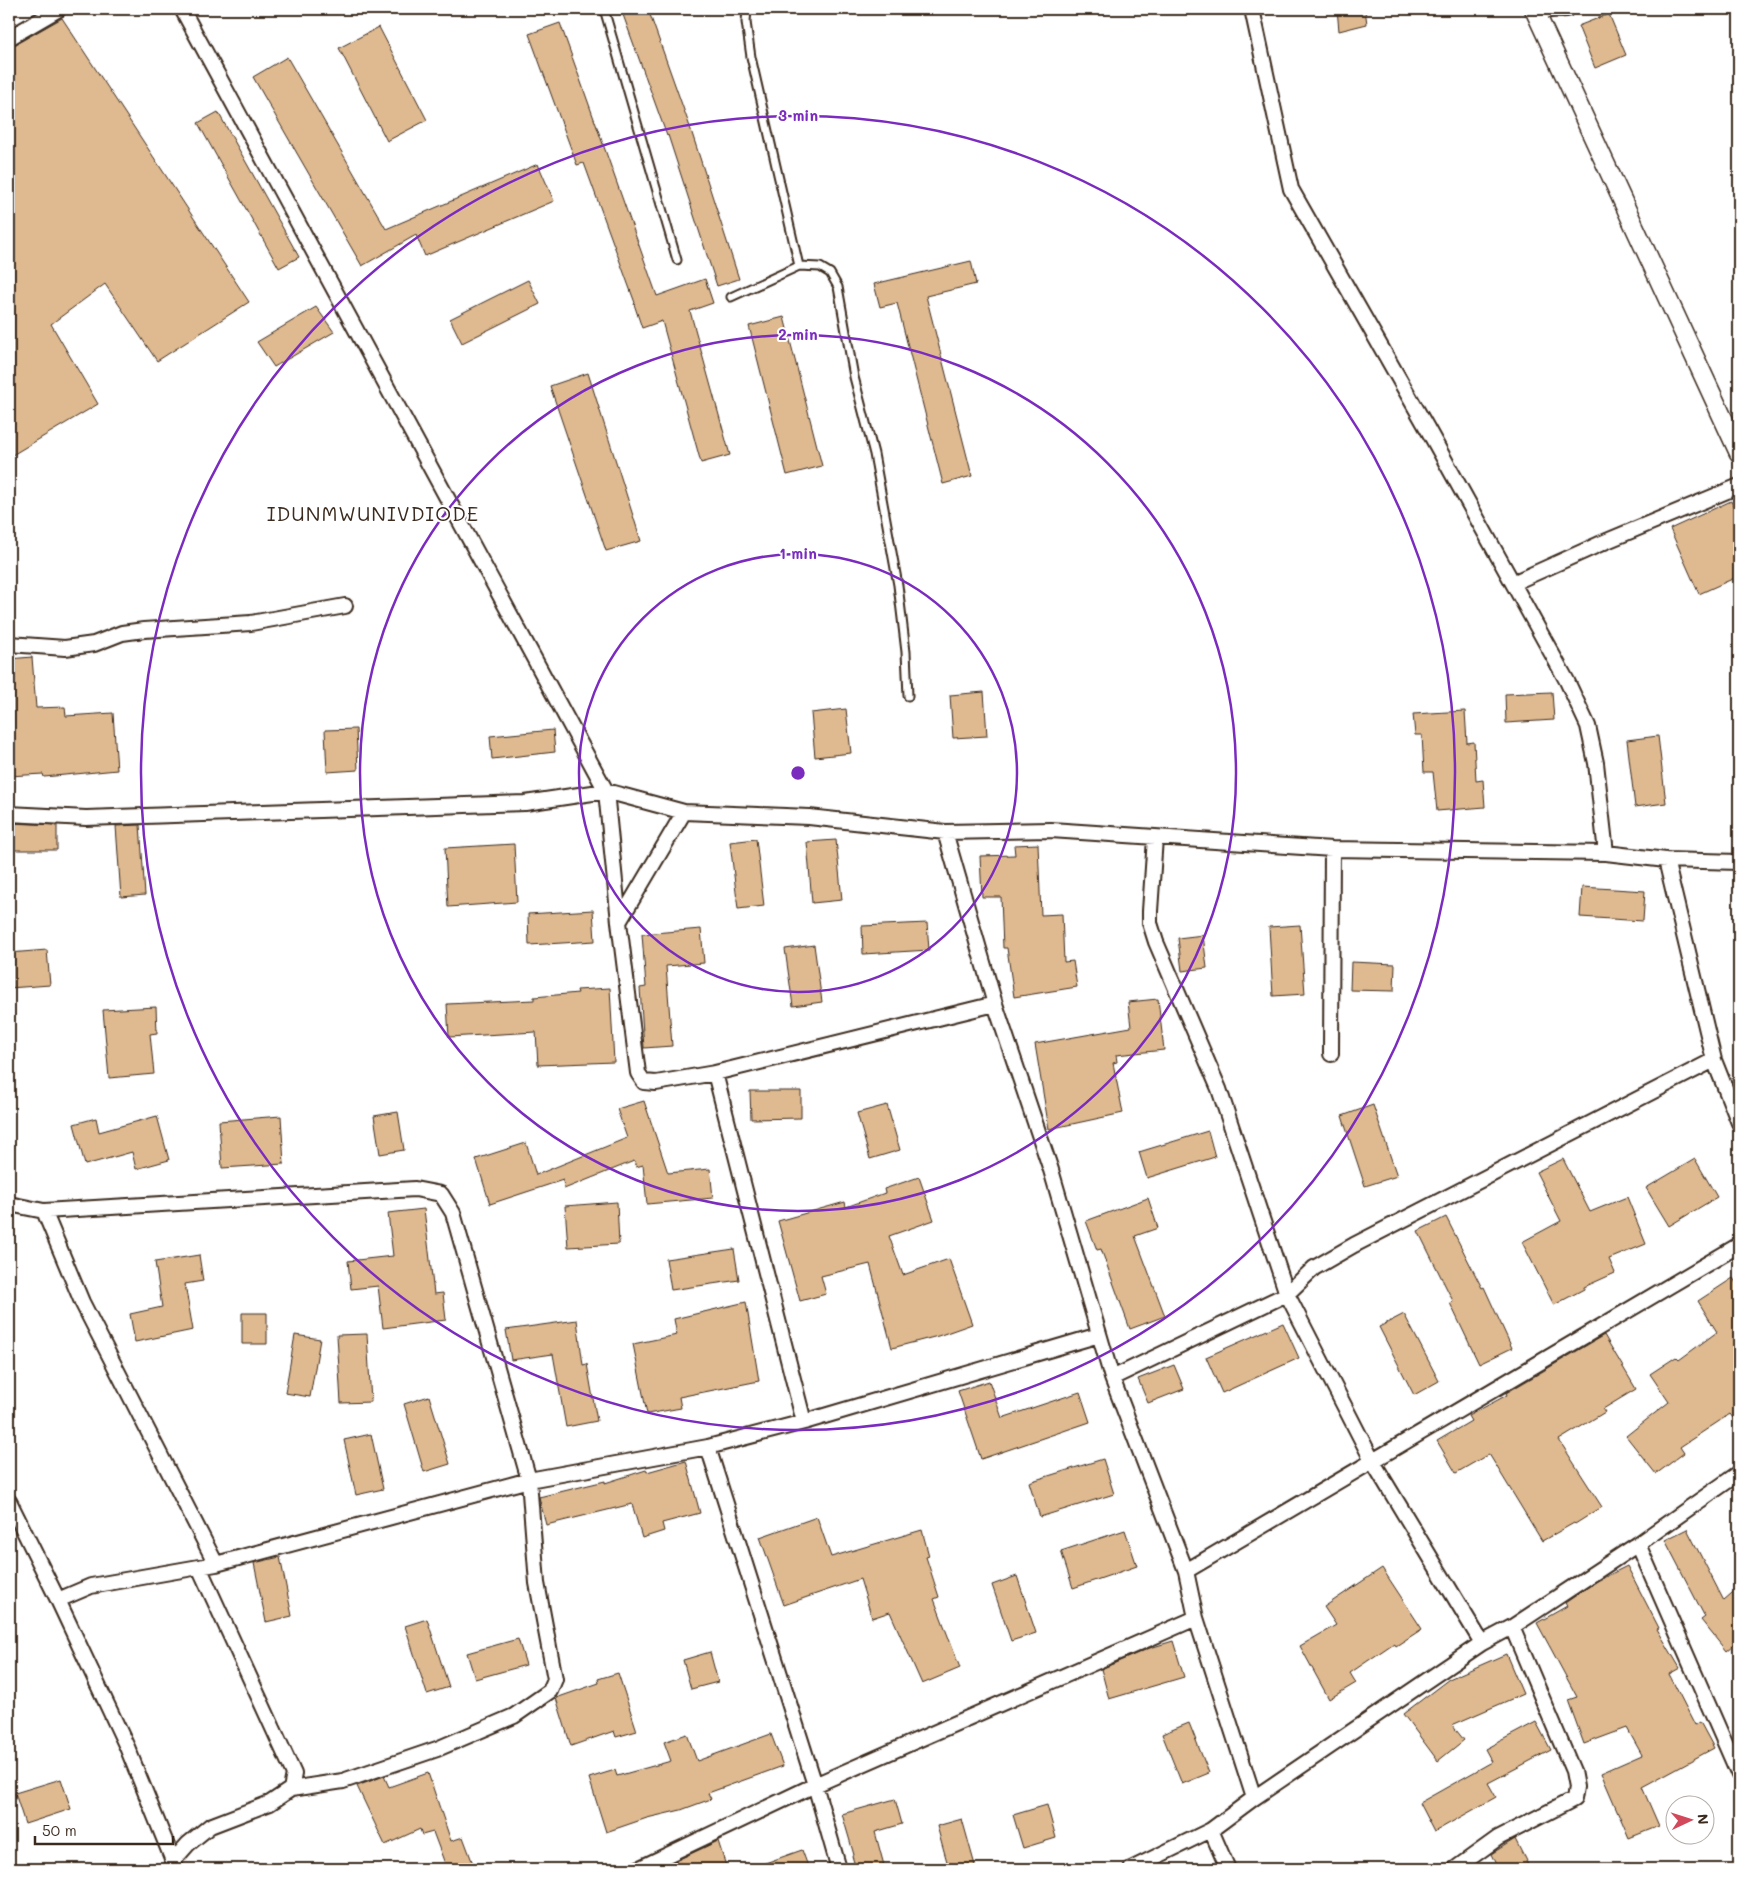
<svg xmlns="http://www.w3.org/2000/svg" width="1748" height="1878" font-family="Mali,sans-serif">
  <rect width="100%" height="100%" fill="#fff"/>
  <filter id="ink" filterUnits="userSpaceOnUse"><feTurbulence type="fractalNoise" baseFrequency=".02" numOctaves="2"/><feDisplacementMap in="SourceGraphic" scale="10" xChannelSelector="R" yChannelSelector="G"/><feConvolveMatrix kernelMatrix="1 2 1 2 8 2 1 2 1" color-interpolation-filters="sRGB"/></filter>
  <g filter="url(#ink)">
    <path fill="#dfba90" stroke="#3b2a1e" d="M631 9H648L690 127 739 279 717 286 668 135 667 136 622 12Z
      M1337 9H1365L1367 24 1339 31Z
      M1609 14 1626 55 1595 68 1578 26Z
      M62 18 249 302 157 361 105 284 51 324 98 404 9 457V48Z
      M560 23 657 296 705 279 713 303 690 311 730 455 701 463 662 321 642 328 634 304 635 303 584 163 577 165 529 34Z
      M379 27 427 120 387 141 339 48Z
      M287 57 386 229 538 164 554 201 425 256 416 235 362 266 253 77Z
      M218 112 299 257 279 268 198 123Z
      M971 261 976 284 926 296 972 476 943 484 897 303 880 307 874 284Z
      M528 280 540 304 462 343 450 319Z
      M316 307 334 332 274 367 257 342Z
      M784 317 822 466 787 475 749 326Z
      M588 373 641 541 606 551 550 386Z
      M1731 501 1739 519V576L1699 594 1670 529Z
      M32 657 36 708 65 707 66 716 113 713 117 770 44 777 43 774 9 776V659Z
      M984 692 987 736 953 738 950 695Z
      M1552 692 1554 720 1506 723 1505 694Z
      M846 709 851 753 815 757 811 713Z
      M1465 711 1467 743 1474 742 1476 781 1483 780 1485 807 1437 811 1433 772H1424L1422 735H1415L1413 714Z
      M356 729 358 770 327 772 325 730Z
      M553 730 555 752 492 759 490 736Z
      M1658 736 1666 803 1635 807 1627 740Z
      M9 823 57 825V850H9Z
      M140 825 145 895 121 897 116 826Z
      M756 839 764 906 738 909 730 842Z
      M836 840 842 900 812 903 807 842Z
      M514 844 517 902 448 907 445 848Z
      M1038 844 1041 915 1062 914 1064 962 1073 961 1077 987 1014 997 1007 948H1003L1001 897H982L980 856 1015 855 1014 845Z
      M1582 887 1645 891 1643 921 1580 917Z
      M593 910 595 941 529 945 528 914Z
      M927 923 929 950 863 954 862 926Z
      M1300 925 1305 994 1273 996 1269 927Z
      M701 929 704 963 666 966 672 1046 644 1048 640 988 646 987 642 934Z
      M1203 935 1207 968 1182 971 1178 938Z
      M814 945 822 1002 793 1006 785 949Z
      M47 950 50 985 9 988V953Z
      M1351 962 1395 964 1394 991 1350 990Z
      M610 988 614 1062 538 1065 536 1032 449 1037 447 1004 534 1000V997L578 993 577 990Z
      M1158 999 1164 1050 1116 1055 1117 1062 1113 1063 1123 1113 1049 1129 1035 1044 1131 1027 1128 1002Z
      M156 1007 157 1033 150 1034 154 1074 109 1078 103 1010Z
      M750 1091H801V1118L751 1119Z
      M644 1101 668 1173 710 1169 713 1198 647 1204 643 1165 636 1167 634 1161 564 1189 563 1180 490 1204 476 1159 526 1143 536 1175 627 1138 617 1109Z
      M887 1105 900 1150 870 1159 857 1113Z
      M1373 1105 1397 1176 1365 1186 1342 1116Z
      M398 1112 404 1150 380 1154 374 1116Z
      M157 1116 169 1160 136 1169 132 1152 85 1165 74 1124 96 1118 99 1132Z
      M281 1116 284 1164 222 1168 219 1121Z
      M1208 1131 1215 1157 1147 1178 1139 1152Z
      M1563 1159 1590 1212 1627 1197 1646 1244 1609 1259 1615 1273 1584 1287V1289L1554 1305 1522 1242 1561 1221 1536 1172Z
      M1695 1159 1717 1197 1669 1226 1646 1188Z
      M919 1177 934 1220 889 1236 903 1275 949 1259 972 1324 938 1336 892 1348 870 1264 821 1276 826 1294 800 1301 778 1221 845 1202 846 1207 885 1193 884 1189Z
      M1148 1198 1158 1228 1135 1236 1165 1316 1130 1329 1101 1249 1097 1250 1086 1221Z
      M617 1202 619 1244 568 1247 565 1206Z
      M424 1209 434 1294 443 1293 446 1320 383 1328 378 1286 351 1289 348 1261 393 1256 388 1213Z
      M1446 1217 1482 1288 1484 1287 1512 1348 1479 1364 1450 1303 1453 1301 1418 1231Z
      M734 1249 739 1280 671 1290 666 1259Z
      M199 1255 203 1281 185 1284 193 1330 135 1342 130 1314 162 1307 155 1262Z
      M1733 1278 1739 1288V1426L1730 1414 1680 1447 1684 1453 1656 1474 1626 1436 1669 1402 1650 1374 1676 1357 1679 1360 1717 1332 1698 1301Z
      M746 1302 759 1381 679 1397 681 1408 647 1414 633 1344 677 1335 674 1319Z
      M242 1313H267V1344H242Z
      M1404 1314 1439 1381 1414 1395 1379 1327Z
      M577 1320 583 1365 587 1364 597 1421 566 1427 553 1354 511 1360 506 1330Z
      M1283 1323 1299 1358 1222 1393 1206 1357Z
      M367 1334 371 1402 341 1403 337 1335Z
      M295 1335 320 1339 310 1397 285 1393Z
      M1604 1335 1636 1389 1603 1409 1605 1412 1559 1440 1602 1507 1575 1524 1574 1523 1542 1541 1489 1454 1456 1473 1437 1441 1471 1421 1468 1416 1507 1395 1506 1393Z
      M1174 1365 1184 1389 1148 1403 1138 1379Z
      M989 1381 1002 1418 1080 1392 1090 1422 981 1459 958 1391Z
      M429 1396 450 1464 424 1472 404 1404Z
      M371 1434 383 1489 356 1495 344 1440Z
      M1103 1459 1114 1494 1040 1517 1029 1482Z
      M686 1461 700 1513 662 1523 664 1531 642 1538 632 1504 546 1525 539 1497 605 1481V1483L646 1470 647 1472Z
      M817 1517 831 1557 922 1530 929 1556 926 1557 939 1597 934 1599 960 1668 922 1684 890 1612 872 1618 860 1579 784 1605 760 1537Z
      M1687 1529 1724 1601 1739 1588V1640L1726 1651 1701 1620 1705 1617 1665 1540Z
      M1125 1530 1137 1566 1073 1588 1061 1551Z
      M280 1557 292 1616 266 1622 254 1563Z
      M1627 1566 1659 1628 1657 1629 1680 1668 1669 1674 1695 1725 1700 1722 1714 1748 1642 1787 1659 1826 1629 1838 1601 1773 1642 1755 1627 1728 1584 1744 1568 1700 1577 1697 1537 1623 1567 1606 1565 1603 1597 1581Z
      M1382 1568 1422 1629 1396 1646 1394 1643 1350 1673 1356 1683 1329 1699 1300 1646 1336 1625 1324 1607Z
      M1017 1576 1036 1633 1011 1641 992 1585Z
      M427 1619 449 1687 427 1694 405 1626Z
      M518 1639 526 1665 475 1679 467 1653Z
      M1173 1641 1184 1677 1109 1699 1101 1669 1150 1648Z
      M710 1652 718 1682 691 1689 683 1660Z
      M1506 1654 1523 1694 1452 1725 1464 1740 1438 1761 1403 1714 1449 1679Z
      M618 1673 637 1731 616 1737 614 1731 571 1746 556 1698 599 1683 598 1679Z
      M1536 1722 1551 1750 1488 1783 1496 1797 1434 1832 1419 1803 1492 1762 1485 1749Z
      M1189 1723 1209 1773 1182 1784 1162 1734Z
      M687 1734 697 1761 771 1734 783 1766 708 1793 711 1799 681 1810 647 1818 606 1832 589 1778 615 1770 617 1776 671 1761 664 1742Z
      M428 1773 451 1841 463 1837 475 1869H447L433 1832 422 1835 420 1829 385 1845 357 1786 384 1776 389 1787Z
      M61 1779 71 1809 25 1824 15 1793Z
      M895 1799 902 1824 875 1832 885 1869H856L852 1856 854 1855 842 1814Z
      M1047 1805 1056 1838 1023 1848 1013 1815Z
      M962 1819 976 1869H949L937 1826Z
      M1515 1839 1530 1869H1498L1491 1854Z
      M718 1841 727 1869H658Z
      M802 1850 809 1869H755L754 1867Z"/>
    <g fill="none" stroke-linecap="round" stroke-linejoin="round">
      <defs>
        <path id="service" d="M604 9 677 260
          M747 9 746 22 751 57 799 266
          M731 297 799 266 820 267 830 273 838 287 854 377 874 454 898 585 906 652 908 696"/>
        <path id="minor" d="M182 9 606 791 619 922 638 1073 644 1082 656 1083 715 1073 995 1004
          M1252 9 1291 189 1427 428 1567 681 1588 726 1596 763 1606 853
          M1536 11 1567 9
          M9 38 59 9
          M1513 583 1602 543 1739 486
          M9 644 65 648 94 644 122 633 144 630 251 623 345 606
          M9 814 86 818 525 803 606 791 684 812 809 817 945 832 1051 830 1332 849 1606 853 1666 860 1739 862
          M945 832 995 1004 1051 1170 1112 1378 1186 1571 1196 1618 1254 1798
          M1155 838 1150 911V923L1156 942 1219 1089 1287 1294 1373 1462 1482 1643
          M1666 860 1714 1060 1739 1123
          M619 922 684 812
          M1331 1054 1332 849
          M715 1073 804 1422
          M9 1204 44 1211 415 1189 441 1194 453 1213 529 1480 537 1583 555 1679 550 1691 514 1716 437 1749 343 1781 291 1789 270 1803 210 1826 188 1844 173 1861
          M44 1211 82 1302 216 1564
          M1112 1378 1287 1294 1314 1268 1354 1245 1714 1060
          M708 1447 815 1785 839 1869
          M9 1501 58 1600 127 1747 176 1868
          M1638 1544 1739 1775
          M199 1567 294 1774 291 1789
          M1186 1571 1739 1245
          M58 1600 91 1586 216 1564 529 1480 708 1447 804 1422 1099 1335
          M1211 1830 1228 1869
          M638 1869 815 1785 1196 1618
          M1131 1869 1211 1830 1254 1798 1482 1643 1512 1627 1638 1544 1739 1473
          M1455 1869 1498 1838 1574 1799 1576 1787 1573 1771 1512 1627"/>
        <path id="tertiary" d="M1534 9 1739 453"/>
      </defs>
      <use href="#service" stroke="#3b2a1e" stroke-width="11"/>
      <use href="#minor" stroke="#3b2a1e" stroke-width="18"/>
      <use href="#tertiary" stroke="#3b2a1e" stroke-width="21"/>
      <use href="#service" stroke="#fff" stroke-width="7"/>
      <use href="#minor" stroke="#fff" stroke-width="14"/>
      <use href="#tertiary" stroke="#fff" stroke-width="18"/>
    </g>
  </g>
  <g fill="none" stroke="#7b2cbf" stroke-width="2.5">
    <circle cx="798" cy="773" r="219"/>
    <circle cx="798" cy="773" r="438"/>
    <circle cx="798" cy="773" r="657"/>
  </g>
  <g text-anchor="middle" dominant-baseline="central" stroke-width="4" stroke-linejoin="round" paint-order="stroke">
    <g font-size="20" letter-spacing="1" fill="#3b2a1e" stroke="#fff">
      <text x="373" y="513">IDUNMWUNIVDIODE</text>
    </g>
  </g>
  <circle cx="798" cy="773" r="8" fill="#7b2cbf" stroke="#fff" stroke-width="2.5"/>
  <g font-size="15" text-anchor="middle" font-weight="bold" fill="#7b2cbf" stroke="#fff" stroke-width="4" stroke-linejoin="round" paint-order="stroke">
    <text x="798" y="121">3 min</text>
    <text x="798" y="340">2 min</text>
    <text x="798" y="559">1 min</text>
  </g>
  <rect width="1748" height="1878" fill="none" stroke="#fff" stroke-width="30"/>
  <rect x="15" y="15" width="1718" height="1848" fill="none" stroke="#3b2a1e" stroke-width="2" filter="url(#ink)"/>
  <g transform="translate(1690 1820) rotate(86)"><circle r="24" fill="#ffffff" stroke="#b1aaa5"/>
  <path d="M0-4L9 19L0 12L-9 19Z" fill="#d1495b"/>
  <text y="-8" font-size="14" font-weight="bold" text-anchor="middle" fill="#3b2a1e">N</text>
  </g>
  <path d="M35 1836v8h138v-8" fill="none" stroke="#3b2a1e" stroke-width="2.5"/>
  <text x="42" y="1836" font-size="15" fill="#3b2a1e" stroke="#ffffff" stroke-width="4" paint-order="stroke">50 m</text>
</svg>
